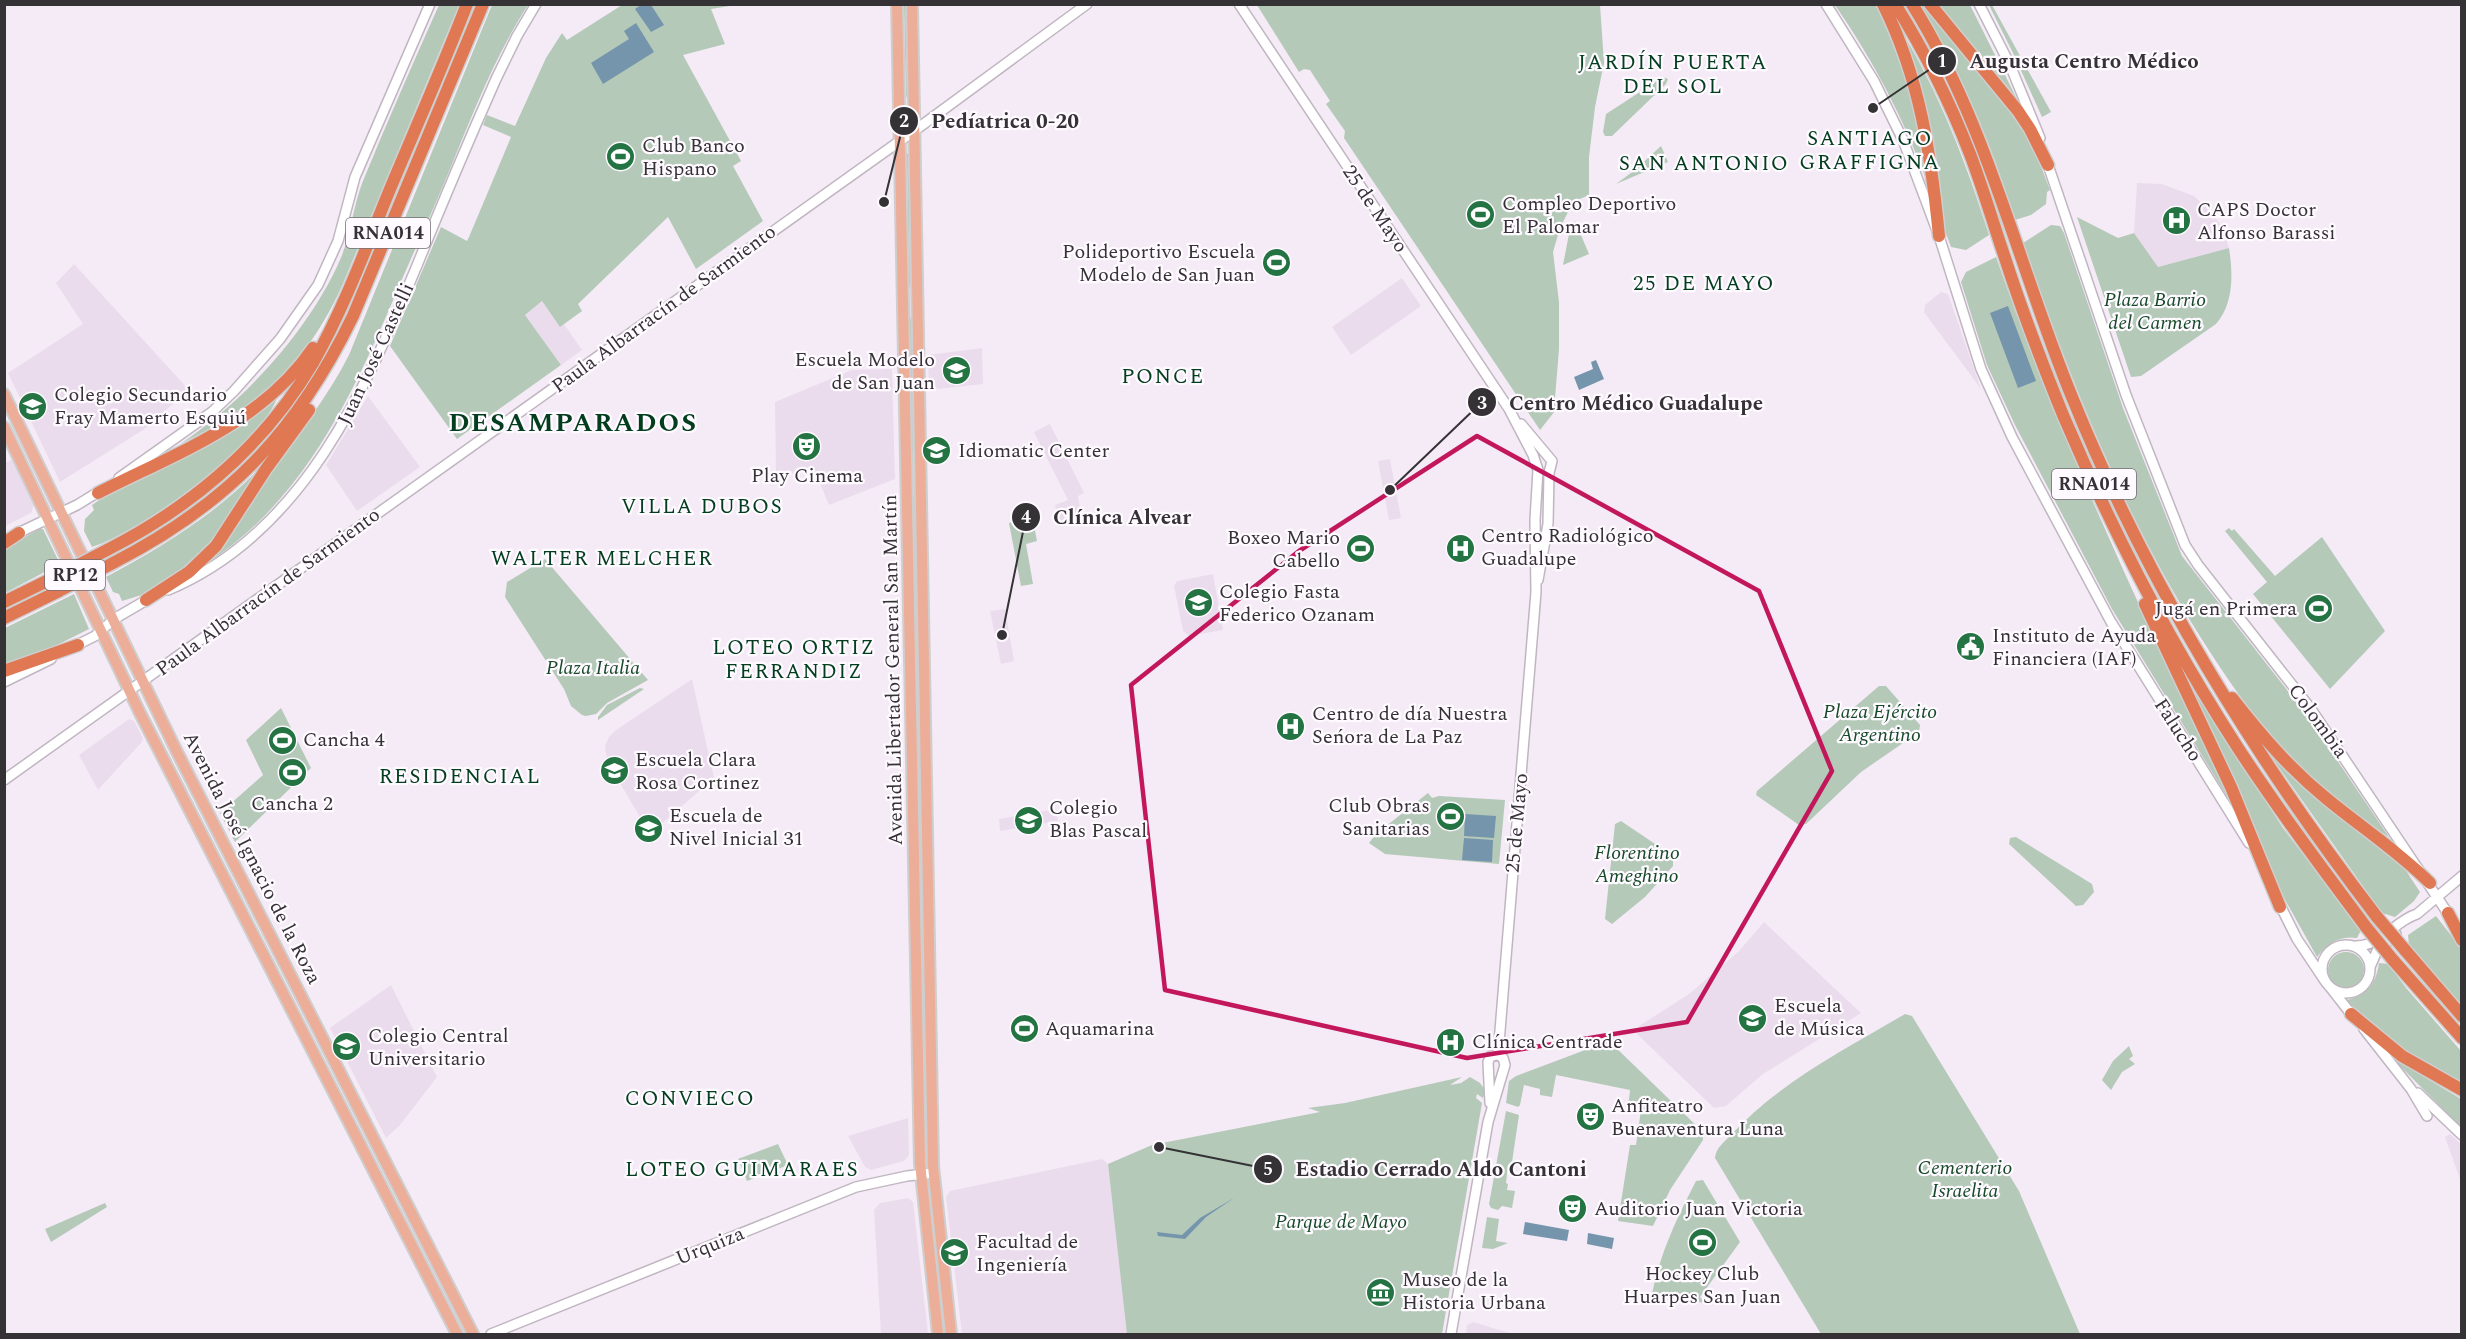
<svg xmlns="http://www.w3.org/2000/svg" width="2466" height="1339" font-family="Spectral,serif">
  <rect width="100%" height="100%" fill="#f5ebf6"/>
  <path fill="#ebdced" d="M2137 183 2162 184 2194 196 2213 214 2222 227 2229 248 2158 267 2134 233Z
    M74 264 189 390 143 430 60 482 8 373 83 324 56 283Z
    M1402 278 1421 306 1351 355 1332 327Z
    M1941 292 1948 294 1981 389 1924 312 1925 305Z
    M542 301 560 326 564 324 582 350 561 365 525 315Z
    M982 348 983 384 929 390 928 355Z
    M892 369 895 479 829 505 813 466 776 479 775 402 852 370Z
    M368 396 420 467 357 511 326 465Z
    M1050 424 1084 493 1078 496 1082 520 1059 524 1055 505 1068 500 1034 432Z
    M13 459 34 505 31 513 5 526V463Z
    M1390 459 1401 518 1389 520 1378 461Z
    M1213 574 1223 630 1189 636 1183 631 1174 586 1177 581Z
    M1005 609 1014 661 1001 664 990 611Z
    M692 679 714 778 650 834 607 761 605 746 609 737 616 730Z
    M1295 712 1299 739 1288 741 1283 714Z
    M129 719 134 721 143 738 141 743 98 790 79 755Z
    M1056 809 1058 821 1000 831 999 819Z
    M1764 922 1861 1013 1763 1074 1726 1106 1714 1108 1637 1034 1639 1026 1689 994 1739 951Z
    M391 985 437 1077 400 1125 386 1138 330 1028Z
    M908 1118 909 1155 904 1161 871 1170 865 1167 848 1136Z
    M2450 1134 2461 1144V1182L2445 1137Z
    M1102 1159 1108 1164 1117 1242 1183 1334H962L946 1197 950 1191Z
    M908 1198 913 1202 928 1334H881L874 1210 880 1203Z
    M1473 1322 1513 1334H1466L1467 1325Z"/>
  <path fill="#b4c9b8" d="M439 5H459L342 286C306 365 258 407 180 444 244 402 309 330 340 260 351 235 353 206 363 181 387 122 413 63 439 5Z
    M492 5H528C495 56 473 113 450 169 434 208 416 247 399 286 356 389 305 500 207 563 234 536 251 503 272 472 298 433 328 397 349 355Z
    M622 5H736L711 9 725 44 683 55 741 161 733 166 763 221 696 269 668 217 578 304 582 311 560 327 542 301 525 315 561 365 457 439 390 346 441 227 467 241 469 237 511 137 483 125 487 115 515 126 546 58 562 33 567 40Z
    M904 5H906L907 98 906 96Z
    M1257 5H1600L1604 63 1595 107 1589 157V195L1573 202 1560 228 1553 252 1559 302V349L1555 398 1562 402 1540 430 1344 138 1345 131 1326 104 1330 101 1310 70 1304 69 1299 72Z
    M1835 5H1875L1878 10C1904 65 1920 122 1927 182 1904 119 1873 60 1835 5Z
    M1921 5H1926L2017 116 2037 156 2050 190 2047 192 2046 204 2031 215 2015 220C1991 142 1962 75 1921 5Z
    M1939 5H1970L2016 97Z
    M1989 5H1992L2051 112 2042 117 2014 55Z
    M1899 27C1939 92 1966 162 1989 235L1966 250 1951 247 1944 228Z
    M1663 77 1668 79 1666 84 1612 136H1605L1603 132 1606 114Z
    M1661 146 1668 162 1616 184 1635 170Z
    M909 153 910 286 909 288 907 154Z
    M2077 217 2118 238 2134 233 2158 267 2229 248C2233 274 2234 303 2216 324L2141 376 2131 377Z
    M1575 221 1589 254 1563 265 1569 234Z
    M2051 225 2060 226 2064 233 2123 408 2182 556 2305 713 2389 837C2308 791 2250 716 2201 638 2124 515 2070 380 2023 243Z
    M1996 257C2062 446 2148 625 2233 806L2112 609 2015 425 1987 365 1961 282 1966 272Z
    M909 318H912L913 457 912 455Z
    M278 396C261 445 142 531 92 547L84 531 85 519 94 510 92 505 120 486Z
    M260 468 222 532 193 564 148 593 122 601 119 594 113 592 106 577C162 547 216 514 260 468Z
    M913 496H915L916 607 915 606Z
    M1032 515 1037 541 1026 544 1033 584 1021 586 1009 523Z
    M2229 528 2232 531 2234 529 2275 576 2322 537 2385 631 2330 689 2253 594 2267 582 2225 531Z
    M40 529H43L60 564 5 593 4 548Z
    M545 559 648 680 607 703 596 714 586 716 582 715 571 706 564 689 505 597 507 582Z
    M74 594 89 629 39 654 5 667V628Z
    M917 629 919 756 918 757 915 630Z
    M2186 679 2283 828 2361 930 2357 938C2339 935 2327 944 2317 957L2279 889Z
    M1879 686H1886L1920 725 1919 732 1861 772 1806 824 1799 825 1756 795 1757 791Z
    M640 688 644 689 598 720V717L607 705Z
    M281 708 311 768 235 842 220 813 263 775 246 740Z
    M2258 738 2401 863 2420 892 2414 901 2395 917 2382 913Z
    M918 783H921L922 902H920Z
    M1428 793 1432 798 1439 796 1505 800 1499 864 1385 854 1369 843 1376 834Z
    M1621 821 1673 856V866L1645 897 1612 924 1605 919 1615 824Z
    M2016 837 2092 884 2094 892 2083 905 2076 906 2009 844 2010 838Z
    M2436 916 2461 948V1004L2409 946 2408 935Z
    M2328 970a18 18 0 1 1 36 0a18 18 0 1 1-36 0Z
    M2379 963 2388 964 2407 989 2461 1051V1087C2419 1064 2380 1037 2347 1000 2368 995 2376 983 2379 963Z
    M1905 1014 1912 1016 2019 1191 2080 1334H1821L1715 1158C1716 1148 1723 1143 1730 1136 1778 1083 1844 1050 1905 1014Z
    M1609 1041 1703 1132V1140L1670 1190 1653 1226 1618 1221 1630 1145H1636L1641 1110 1628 1108 1630 1090 1556 1075 1552 1097 1540 1095V1089L1524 1085 1520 1105 1518 1107 1506 1103 1509 1081 1516 1076Z
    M2129 1046 2133 1056 2129 1059 2135 1064 2122 1072 2111 1090 2102 1080 2113 1061Z
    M923 1050H925L927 1158H925Z
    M2398 1061 2461 1099V1127L2397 1063Z
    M1462 1077 1450 1085 1461 1083 1470 1077 1480 1083 1485 1090 1483 1098 1477 1094 1476 1098 1482 1103 1442 1334H1127L1108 1164 1152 1145 1320 1112 1308 1108 1345 1103Z
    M1506 1111 1519 1115 1512 1162 1508 1165 1506 1183 1508 1184 1507 1190 1515 1191 1512 1208 1502 1206 1498 1210 1491 1208 1489 1204Z
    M778 1144 788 1165 747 1181 738 1159Z
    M1703 1180 1740 1242 1700 1297 1705 1303 1652 1294C1660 1253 1677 1218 1696 1181Z
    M105 1203 107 1207 51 1242 45 1229Z
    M1487 1217 1499 1219 1496 1241 1508 1243 1493 1249 1482 1248Z"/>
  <path fill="#7595ad" d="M642 4 651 5 664 25 651 32 635 9Z
    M636 23 654 52 603 84 591 63 629 39 624 31Z
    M2008 306 2036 381 2018 388 1990 313Z
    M1596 360 1604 379 1579 390 1574 377 1593 369 1591 362Z
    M1465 814 1496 816 1494 838 1464 836Z
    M1464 838 1493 840 1492 862 1462 860Z
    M1234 1198 1206 1217 1185 1239 1158 1236 1157 1232 1182 1235 1200 1218Z
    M1525 1222 1569 1230 1567 1241 1523 1234Z
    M1588 1233 1614 1238 1612 1249 1587 1244Z"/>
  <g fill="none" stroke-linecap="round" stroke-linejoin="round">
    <defs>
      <path id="secondary" d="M1239 4 1509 409 1533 455 1538 470 1535 520 1536 592 1498 1055
        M1826 4 1874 81 1903 140 1939 236 1981 369 2012 437 2111 622 2249 843
        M1979 4 2010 65 2040 138
        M2046 159 2126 395 2185 545 2198 565 2311 709 2451 918
        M1521 424 1552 461 1549 473 1548 524 1538 580
        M119 478 212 412 234 391 280 339 318 285 338 241 355 177 430 4
        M14 535 77 505 103 489
        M168 590C304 533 365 390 418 263 443 201 469 140 496 79L517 36 536 4
        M73 647 95 636 114 619 150 598
        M4 682 51 659
        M4 780 925 123 1087 4
        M2278 901 2297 939 2325 981
        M2322 969a24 24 0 1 1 48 0a24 24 0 1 1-48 0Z
        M2356 946C2382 946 2394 921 2417 914L2462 876
        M2370 967 2377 951 2396 934
        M2330 987 2355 1019
        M2364 1029 2411 1089 2427 1116
        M2418 1093 2462 1135
        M1490 1103 1488 1062 1491 1056 1498 1055
        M491 1334 856 1187 907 1176 934 1173
        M1451 1334 1488 1122 1505 1065 1503 1058 1498 1055"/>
      <path id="primary" d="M897 4 920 1163 938 1334
        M912 4 933 1166 951 1334
        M4 394 177 752 473 1334
        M4 427 140 713 457 1334"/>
      <path id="highway" d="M1883 4C1920 78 1931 155 1939 236
        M1895 4C1925 52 1950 102 1970 154 1983 188 1993 223 2005 258 2022 311 2042 363 2063 415 2112 530 2170 643 2238 748 2278 809 2322 868 2366 927
        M1912 4C1988 125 2018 266 2072 397 2148 585 2254 757 2377 917
        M1930 4 2018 111 2030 129 2048 165
        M98 493C176 453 262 423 313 348
        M4 543 19 533
        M107 550C191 507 264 446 313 363 344 308 366 248 390 189 416 127 443 66 467 4
        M113 563C228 504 297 432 353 316L483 4
        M146 600 189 572 216 546 266 469 309 410
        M4 602 53 578
        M2145 604 2231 787 2280 907
        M4 618 59 591
        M4 671 78 645
        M2232 698C2261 735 2290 769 2327 799 2361 827 2398 851 2430 883
        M2448 913 2462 940
        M2405 950 2462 1016
        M2393 960 2462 1038
        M2351 1014 2402 1056 2462 1090"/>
    </defs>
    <use href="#secondary" stroke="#c0b6c1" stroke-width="12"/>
    <use href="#primary" stroke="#cfcecf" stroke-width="14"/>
    <use href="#highway" stroke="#cfcecf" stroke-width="15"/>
    <use href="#secondary" stroke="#fff" stroke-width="9"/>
    <use href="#primary" stroke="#ecae98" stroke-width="10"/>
    <use href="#highway" stroke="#df7853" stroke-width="12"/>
    <defs>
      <path id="highway-bridge" d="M53 578 107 550
        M59 591 113 563
        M2377 917 2405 950
        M2366 927 2393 960"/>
    </defs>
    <use href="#highway-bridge" stroke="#cfcecf" stroke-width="15" stroke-linecap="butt"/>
    <use href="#highway-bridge" stroke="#df7853" stroke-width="12"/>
  </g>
  <path fill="none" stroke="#c2185b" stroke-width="4.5" stroke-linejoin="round" d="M1477 436 1759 591 1832 771 1687 1022 1467 1058 1165 990 1131 685 1299 551Z"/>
  <defs>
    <symbol id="stadium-disc" viewBox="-11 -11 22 22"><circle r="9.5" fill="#247343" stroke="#fefaff"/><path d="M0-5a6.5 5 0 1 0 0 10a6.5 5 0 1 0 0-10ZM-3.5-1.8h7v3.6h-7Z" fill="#fff"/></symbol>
    <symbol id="hospital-disc" viewBox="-11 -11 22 22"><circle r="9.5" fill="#247343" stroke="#fefaff"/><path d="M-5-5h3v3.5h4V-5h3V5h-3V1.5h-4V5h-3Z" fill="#fff"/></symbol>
    <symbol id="school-disc" viewBox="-11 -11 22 22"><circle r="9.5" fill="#247343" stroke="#fefaff"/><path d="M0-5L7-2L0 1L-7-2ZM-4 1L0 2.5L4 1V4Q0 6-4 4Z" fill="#fff"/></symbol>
    <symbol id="theatre-disc" viewBox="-11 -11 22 22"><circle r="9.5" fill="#247343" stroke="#fefaff"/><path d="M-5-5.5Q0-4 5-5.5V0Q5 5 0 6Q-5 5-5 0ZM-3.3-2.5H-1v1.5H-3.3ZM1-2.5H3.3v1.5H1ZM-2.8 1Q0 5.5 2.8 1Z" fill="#fff"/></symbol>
    <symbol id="university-disc" viewBox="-11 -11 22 22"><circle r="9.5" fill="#247343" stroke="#fefaff"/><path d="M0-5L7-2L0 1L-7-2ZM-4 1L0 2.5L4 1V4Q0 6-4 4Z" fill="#fff"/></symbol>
    <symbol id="civic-disc" viewBox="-11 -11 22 22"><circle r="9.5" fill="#247343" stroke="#fefaff"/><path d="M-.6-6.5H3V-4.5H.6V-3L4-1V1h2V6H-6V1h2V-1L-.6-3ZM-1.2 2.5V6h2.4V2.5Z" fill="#fff"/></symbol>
    <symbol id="museum-disc" viewBox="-11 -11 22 22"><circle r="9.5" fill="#247343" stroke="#fefaff"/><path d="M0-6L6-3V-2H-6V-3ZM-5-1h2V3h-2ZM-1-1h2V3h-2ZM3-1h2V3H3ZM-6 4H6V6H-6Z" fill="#fff"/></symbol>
  </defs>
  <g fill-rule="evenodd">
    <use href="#stadium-disc" x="604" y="140" width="33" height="33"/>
    <use href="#stadium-disc" x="1464" y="198" width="33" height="33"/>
    <use href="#hospital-disc" x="2160" y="204" width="33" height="33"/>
    <use href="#stadium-disc" x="1260" y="246" width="33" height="33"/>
    <use href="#school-disc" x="940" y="354" width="33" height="33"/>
    <use href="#school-disc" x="16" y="390" width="33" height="33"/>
    <use href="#theatre-disc" x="790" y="430" width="33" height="33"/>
    <use href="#university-disc" x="920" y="434" width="33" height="33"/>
    <use href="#hospital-disc" x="1444" y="532" width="33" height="33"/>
    <use href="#stadium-disc" x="1344" y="532" width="33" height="33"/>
    <use href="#school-disc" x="1182" y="586" width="33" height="33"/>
    <use href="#stadium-disc" x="2302" y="592" width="33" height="33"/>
    <use href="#civic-disc" x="1954" y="630" width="33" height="33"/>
    <use href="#hospital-disc" x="1274" y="710" width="33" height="33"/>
    <use href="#stadium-disc" x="266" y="724" width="33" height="33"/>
    <use href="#school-disc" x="598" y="754" width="33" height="33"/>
    <use href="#stadium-disc" x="276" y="756" width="33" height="33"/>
    <use href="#stadium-disc" x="1434" y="800" width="33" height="33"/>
    <use href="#school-disc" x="1012" y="804" width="33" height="33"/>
    <use href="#school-disc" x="632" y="812" width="33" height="33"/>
    <use href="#university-disc" x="1736" y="1002" width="33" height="33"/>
    <use href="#stadium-disc" x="1008" y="1012" width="33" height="33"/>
    <use href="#hospital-disc" x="1434" y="1026" width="33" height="33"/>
    <use href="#school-disc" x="330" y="1030" width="33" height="33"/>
    <use href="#theatre-disc" x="1574" y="1100" width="33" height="33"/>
    <use href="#theatre-disc" x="1556" y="1192" width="33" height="33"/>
    <use href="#stadium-disc" x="1686" y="1226" width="33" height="33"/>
    <use href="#university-disc" x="938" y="1236" width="33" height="33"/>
    <use href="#museum-disc" x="1364" y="1276" width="33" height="33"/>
  </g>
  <g text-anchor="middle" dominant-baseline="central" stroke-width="4.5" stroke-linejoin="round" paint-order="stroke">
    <g fill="#fefaff" stroke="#716e72" stroke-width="1.5">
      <rect x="346" y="218" width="84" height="30" rx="4.5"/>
      <rect x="2052" y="469" width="84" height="30" rx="4.5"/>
      <rect x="45" y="560" width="60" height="30" rx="4.5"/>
    </g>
    <g font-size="18" font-weight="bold" fill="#353236">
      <text x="388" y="233">RNA014</text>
      <text x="2094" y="484">RNA014</text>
      <text x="75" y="575">RP12</text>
    </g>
    <g font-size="20" fill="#353236" stroke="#fefaff" text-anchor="start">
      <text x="642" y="146">Club Banco<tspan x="642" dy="23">Hispano</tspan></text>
      <text x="1502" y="204">Compleo Deportivo<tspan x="1502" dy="23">El Palomar</tspan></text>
      <text x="2197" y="210">CAPS Doctor<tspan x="2197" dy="23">Alfonso Barassi</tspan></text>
      <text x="1255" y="252" text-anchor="end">Polideportivo Escuela<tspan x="1255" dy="23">Modelo de San Juan</tspan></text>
      <text x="935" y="360" text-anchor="end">Escuela Modelo<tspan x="935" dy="23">de San Juan</tspan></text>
      <text x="54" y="395">Colegio Secundario<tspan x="54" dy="23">Fray Mamerto Esquiú</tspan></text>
      <text x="958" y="451">Idiomatic Center</text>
      <text x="807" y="476" text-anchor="middle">Play Cinema</text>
      <text x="1481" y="536">Centro Radiológico<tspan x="1481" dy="23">Guadalupe</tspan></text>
      <text x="1340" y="538" text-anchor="end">Boxeo Mario<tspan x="1340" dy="23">Cabello</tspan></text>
      <text x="1219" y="592">Colegio Fasta<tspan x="1219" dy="23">Federico Ozanam</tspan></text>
      <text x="2297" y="609" text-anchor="end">Jugá en Primera</text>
      <text x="1992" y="636">Instituto de Ayuda<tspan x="1992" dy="23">Financiera (IAF)</tspan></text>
      <text x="1312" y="714">Centro de día Nuestra<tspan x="1312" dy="23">Seńora de La Paz</tspan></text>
      <text x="303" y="740">Cancha 4</text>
      <text x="635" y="760">Escuela Clara<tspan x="635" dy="23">Rosa Cortinez</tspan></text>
      <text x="292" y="804" text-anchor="middle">Cancha 2</text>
      <text x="1430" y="806" text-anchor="end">Club Obras<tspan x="1430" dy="23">Sanitarias</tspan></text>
      <text x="1049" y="808">Colegio<tspan x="1049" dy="23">Blas Pascal</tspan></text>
      <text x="669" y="816">Escuela de<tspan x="669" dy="23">Nivel Inicial 31</tspan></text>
      <text x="1774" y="1006">Escuela<tspan x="1774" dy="23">de Música</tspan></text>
      <text x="1045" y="1029">Aquamarina</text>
      <text x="368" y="1036">Colegio Central<tspan x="368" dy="23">Universitario</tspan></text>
      <text x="1472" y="1042">Clínica Centrade</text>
      <text x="1611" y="1106">Anfiteatro<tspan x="1611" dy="23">Buenaventura Luna</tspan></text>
      <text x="1594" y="1209">Auditorio Juan Victoria</text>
      <text x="976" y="1242">Facultad de<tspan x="976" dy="23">Ingeniería</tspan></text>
      <text x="1702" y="1274" text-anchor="middle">Hockey Club<tspan x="1702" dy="23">Huarpes San Juan</tspan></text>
      <text x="1402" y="1280">Museo de la<tspan x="1402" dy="23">Historia Urbana</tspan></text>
    </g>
    <g font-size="20" fill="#353236" stroke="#fefaff">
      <text transform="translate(1375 209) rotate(56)">25 de Mayo</text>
      <text transform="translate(664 309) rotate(-36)">Paula Albarracín de Sarmiento</text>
      <text transform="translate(376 354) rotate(-65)">Juan José Castelli</text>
      <text transform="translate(268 592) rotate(-36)">Paula Albarracín de Sarmiento</text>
      <text transform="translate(893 670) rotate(-91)">Avenida Libertador General San Martín</text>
      <text transform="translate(2318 721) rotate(54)">Colombia</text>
      <text transform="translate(2178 730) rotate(57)">Falucho</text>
      <text transform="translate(1517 823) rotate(-85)">25 de Mayo</text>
      <text transform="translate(252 858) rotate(63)">Avenida José Ignacio de la Roza</text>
      <text transform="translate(710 1246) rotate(-22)">Urquiza</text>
    </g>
    <g font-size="20" font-style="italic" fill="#154927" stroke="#fefaff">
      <text x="2155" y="300">Plaza Barrio<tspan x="2155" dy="23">del Carmen</tspan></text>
      <text x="593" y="668">Plaza Italia</text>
      <text x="1880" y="712">Plaza Ejército<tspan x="1880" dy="23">Argentino</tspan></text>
      <text x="1637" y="853">Florentino<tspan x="1637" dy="23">Ameghino</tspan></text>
      <text x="1965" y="1168">Cementerio<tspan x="1965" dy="23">Israelita</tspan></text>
      <text x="1341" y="1222">Parque de Mayo</text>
    </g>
    <g font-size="21" letter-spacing="1.5" fill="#023d1d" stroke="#fefaff">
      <text x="1673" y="63">JARDÍN PUERTA<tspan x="1673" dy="24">DEL SOL</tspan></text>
      <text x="1870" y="139">SANTIAGO<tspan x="1870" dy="24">GRAFFIGNA</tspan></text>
      <text x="1704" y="164">SAN ANTONIO</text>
      <text x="1704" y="284">25 DE MAYO</text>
      <text x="1163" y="377">PONCE</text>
      <text x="702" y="507">VILLA DUBOS</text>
      <text x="602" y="559">WALTER MELCHER</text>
      <text x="794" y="648">LOTEO ORTIZ<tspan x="794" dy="24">FERRANDIZ</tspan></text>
      <text x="460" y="777">RESIDENCIAL</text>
      <text x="690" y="1099">CONVIECO</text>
      <text x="742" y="1170">LOTEO GUIMARAES</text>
    </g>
    <g font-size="26" font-weight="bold" letter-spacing="1.5" fill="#023d1d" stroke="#fefaff">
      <text x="573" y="423">DESAMPARADOS</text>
    </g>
  </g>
  <path fill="none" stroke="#353236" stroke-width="2" d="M1873 108L1942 61M884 202L904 121M1390 490L1482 402M1002 635L1026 517M1159 1147L1268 1169"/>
  <g fill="#353236" stroke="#fefaff" stroke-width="2">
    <circle cx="1873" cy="108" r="6"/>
    <circle cx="884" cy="202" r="6"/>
    <circle cx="1390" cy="490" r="6"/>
    <circle cx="1002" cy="635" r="6"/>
    <circle cx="1159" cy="1147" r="6"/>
    <circle cx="1942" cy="61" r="15"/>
    <circle cx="904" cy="121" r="15"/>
    <circle cx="1482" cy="402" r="15"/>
    <circle cx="1026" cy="517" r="15"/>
    <circle cx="1268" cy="1169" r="15"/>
  </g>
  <g font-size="18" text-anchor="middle" font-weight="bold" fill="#fff">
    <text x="1942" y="67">1</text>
    <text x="904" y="127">2</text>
    <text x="1482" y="409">3</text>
    <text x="1026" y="523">4</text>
    <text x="1268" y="1175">5</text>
  </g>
  <g font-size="21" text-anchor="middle" font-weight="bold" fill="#353236" stroke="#fefaff" stroke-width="4.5" stroke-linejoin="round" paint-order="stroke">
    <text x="2084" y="68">Augusta Centro Médico</text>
    <text x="1005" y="128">Pedíatrica 0-20</text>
    <text x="1636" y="410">Centro Médico Guadalupe</text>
    <text x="1122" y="524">Clínica Alvear</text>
    <text x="1441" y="1176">Estadio Cerrado Aldo Cantoni</text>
  </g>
  <rect width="2466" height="1339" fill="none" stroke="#353236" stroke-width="12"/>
</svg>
